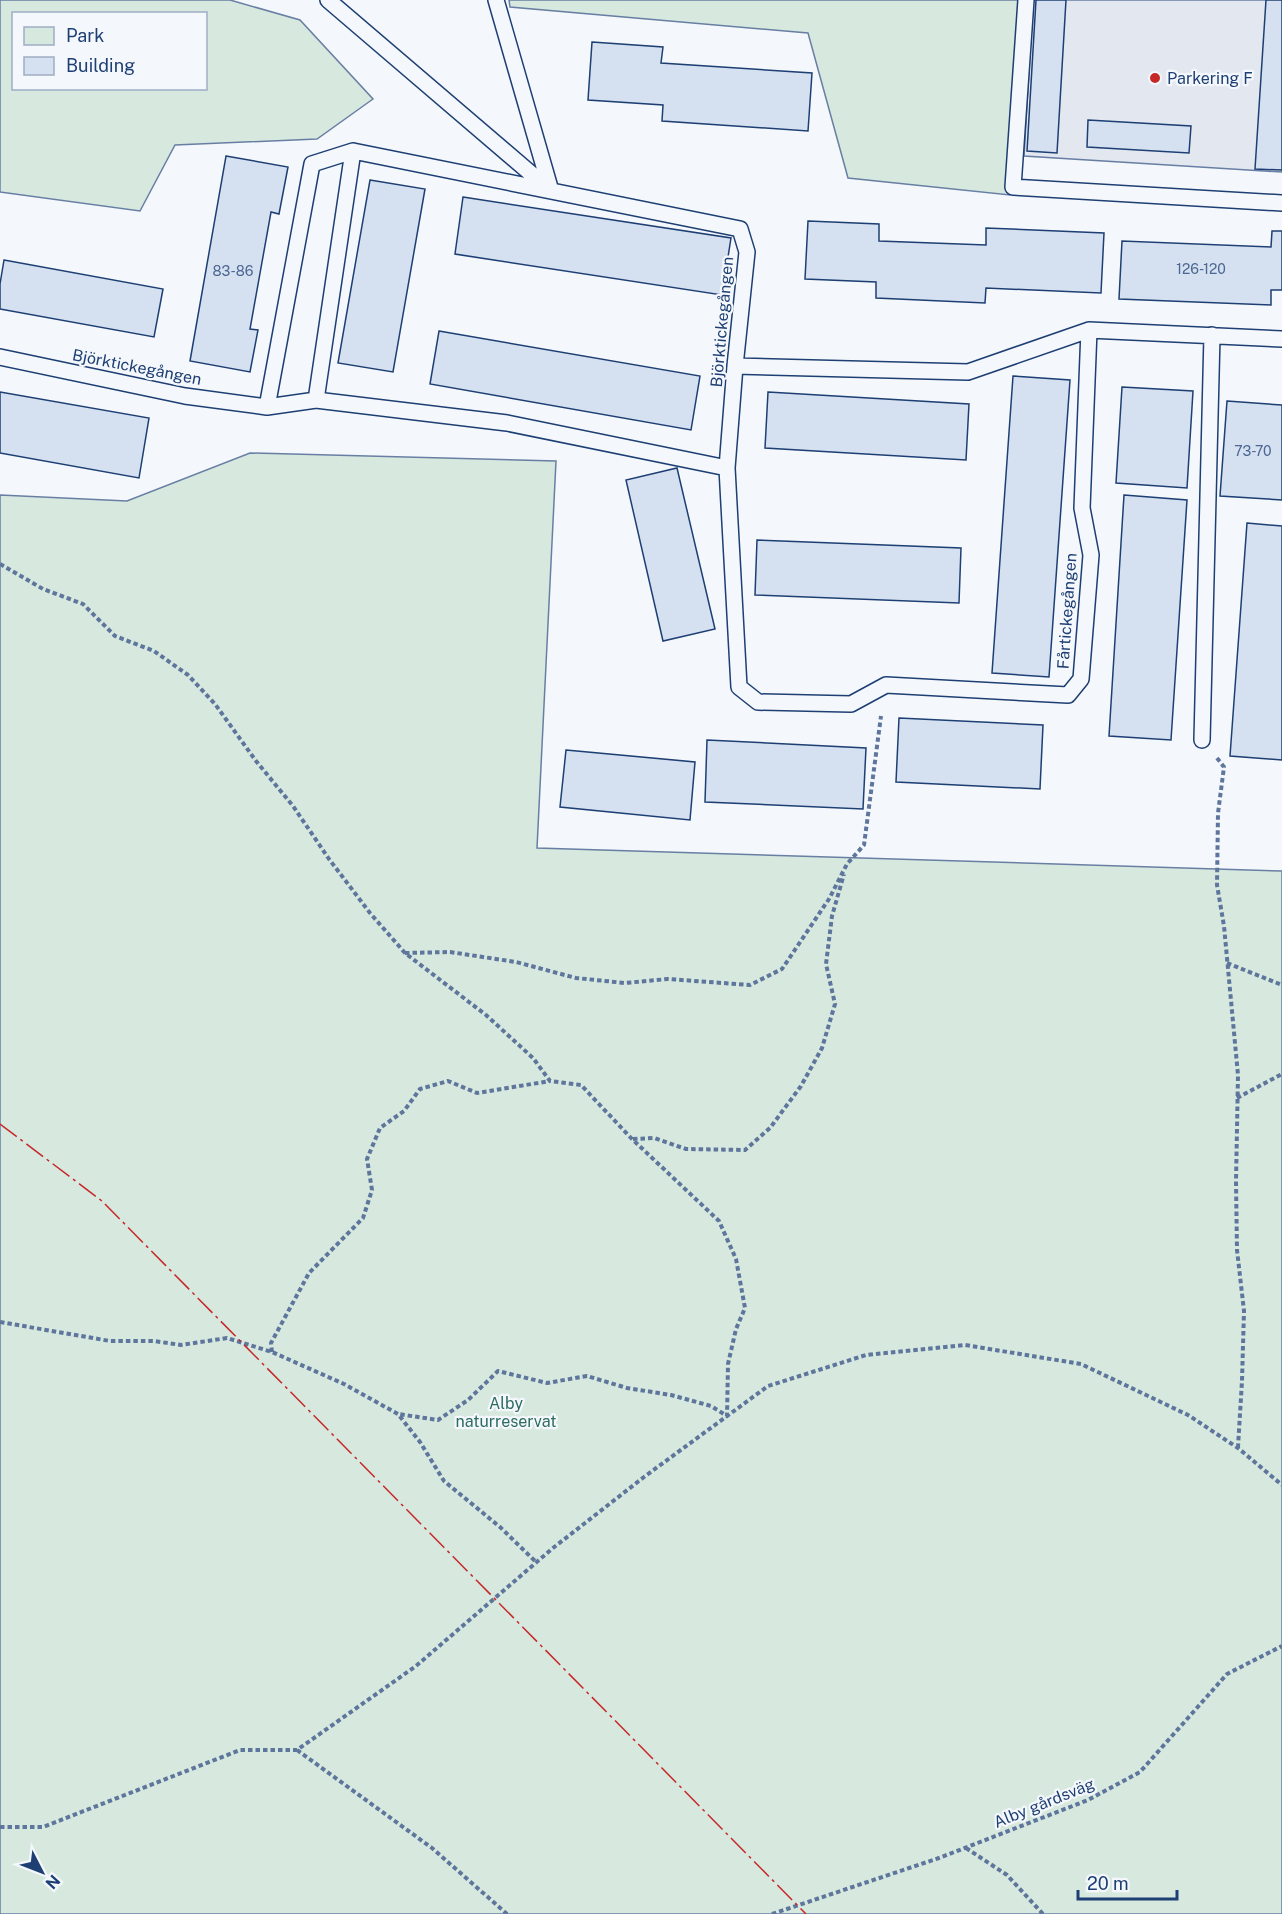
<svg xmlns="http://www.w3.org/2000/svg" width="1282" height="1914" font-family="'Public Sans',sans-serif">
  <rect width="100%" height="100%" fill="#f4f7fb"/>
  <path fill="#d7e8df" stroke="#687fa3" stroke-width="1.5" fill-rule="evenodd" d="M0 0H230L300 20 373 99 317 139 175 145 140 211 0 192ZM14 14H206V88H14Z
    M509 0H1019L1010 195 848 178 808 33 510 7Z
    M250 453 556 461 537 848 1282 871V1914H0V495L127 501Z"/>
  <path fill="#e3e8f0" stroke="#687fa3" stroke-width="1.5" d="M1033 0H1282V172L1024 156Z"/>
  <path fill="#d5e0f0" stroke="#1d3f73" stroke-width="1.5" d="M1036 0H1066L1057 153 1027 151Z
    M1266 0H1282V170L1255 169Z
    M592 42 663 47 661 63 812 73 808 131 662 121 663 105 588 100Z
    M1088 120 1191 126 1189 153 1087 147Z
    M226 156 288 167 279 214 271 212 250 329 258 330 250 372 190 361Z
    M370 180 425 189 393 372 338 363Z
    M463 197 731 238 722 295 455 254Z
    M808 221 879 224V241L986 245V228L1104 233 1101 293 986 288 985 303 876 298V282L805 279Z
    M1272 231H1282V290H1271V305L1119 299 1122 241 1271 247Z
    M4 260 163 289 154 337 0 309V284Z
    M439 331 700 376 691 430 430 384Z
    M1013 376 1070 380 1049 677 992 673Z
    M1122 387 1193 391 1187 488 1116 483Z
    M0 392 149 418 139 478 0 453Z
    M768 392 969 404 966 460 765 448Z
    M1227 401 1282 405V500L1220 496Z
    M677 468 715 629 663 641 626 480Z
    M1124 495 1187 500 1171 740 1109 736Z
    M1247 523 1282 526V760L1230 756Z
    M757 540 961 548 959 603 755 595Z
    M899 718 1043 725 1040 789 896 782Z
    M707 740 866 748 863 809 705 802Z
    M566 750 695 762 690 820 560 807Z"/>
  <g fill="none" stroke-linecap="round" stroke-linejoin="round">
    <defs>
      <path id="lane" d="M328 0 549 189
        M496 0 551 191
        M1026 0 1013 187 1282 203
        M0 357 185 396 267 407 316 400 353 151 740 229 747 252 735 366 727 468 739 687 758 702 851 704 886 685 1068 695 1081 679 1091 555 1082 508 1089 330
        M735 366 968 372 1089 330 1282 339
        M316 400 507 423 727 468
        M267 407 312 164 353 151
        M1202 740 1212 335"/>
    </defs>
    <use href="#lane" stroke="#1d3f73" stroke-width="18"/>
    <path stroke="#5e769c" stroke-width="4" stroke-dasharray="4.5 3" stroke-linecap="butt" d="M0 564 43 589 83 604 115 636 154 651 188 675 215 704 256 761 293 806 329 859 370 913 405 953 486 1015 533 1058 550 1081 581 1085 632 1139 719 1221 736 1259 745 1308 736 1329 728 1364 727 1416 711 1406 671 1395 627 1388 587 1376 547 1383 498 1371 468 1400 438 1420 398 1414
      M1217 758 1224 767 1218 813 1217 885 1224 926 1238 1075 1236 1182 1237 1250 1244 1311 1242 1381 1238 1447
      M405 953 450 952 516 962 576 978 625 983 668 979 750 985 782 969 829 899 847 864 864 845 881 716
      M1227 963 1282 985
      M1237 1098 1282 1074
      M633 1139 654 1138 686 1149 745 1150 770 1128 801 1086 822 1048 835 1004 826 964 832 916 844 874
      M0 1322 110 1341H154L181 1345 227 1338 272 1352 344 1384 398 1414 420 1442 444 1481 500 1527 536 1562
      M272 1352 271 1343 309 1273 363 1218 372 1190 367 1159 380 1128 404 1111 420 1089 448 1081 477 1093 550 1081
      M297 1750 432 1848 507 1914
      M0 1827H43L240 1750H297L416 1666 553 1548 644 1477 768 1386 866 1355 965 1345 1081 1364 1188 1415 1238 1448 1282 1485
      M966 1848 1007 1875 1043 1914
      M772 1914 939 1858 1088 1800 1140 1772 1227 1674 1282 1646"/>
    <use href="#lane" stroke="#f4f7fb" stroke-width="15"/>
    <path stroke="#c62828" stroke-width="1.5" stroke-dasharray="21 4.5 3 4.5" stroke-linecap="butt" d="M0 1124 102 1201 806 1914"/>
  </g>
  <circle fill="#c62828" stroke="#f4f7fb" stroke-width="2" cx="1155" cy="78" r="6"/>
  <g text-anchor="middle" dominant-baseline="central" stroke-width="4.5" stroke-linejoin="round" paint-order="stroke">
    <g font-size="14" fill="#4b6792">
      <text x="1201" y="269">126-120</text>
      <text x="233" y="271">83-86</text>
      <text x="1253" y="451">73-70</text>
    </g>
    <g font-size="16" fill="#1d3f73" stroke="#f4f7fb" text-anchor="start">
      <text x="1167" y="78">Parkering F</text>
    </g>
    <g font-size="16" fill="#1d3f73" stroke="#f4f7fb">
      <text transform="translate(722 322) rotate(-85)">Björktickegången</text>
      <text transform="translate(137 367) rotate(11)">Björktickegången</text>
      <text transform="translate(1067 611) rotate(-86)">Fårtickegången</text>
      <text transform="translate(1044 1803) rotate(-22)">Alby gårdsväg</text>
    </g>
    <g font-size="16" fill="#2c6c60" stroke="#f4f7fb">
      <text x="506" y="1403">Alby<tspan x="506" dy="18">naturreservat</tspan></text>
    </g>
  </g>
  <rect x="12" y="12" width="195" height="78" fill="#f4f7fb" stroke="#9eadc5" stroke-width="1.5"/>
  <rect x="24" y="27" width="30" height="18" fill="#d7e8df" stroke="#9eadc5" stroke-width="1.5"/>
  <text x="66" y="42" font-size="18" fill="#1d3f73">Park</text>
  <rect x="24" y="57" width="30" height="18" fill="#d5e0f0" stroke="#9eadc5" stroke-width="1.5"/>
  <text x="66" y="72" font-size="18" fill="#1d3f73">Building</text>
  <g transform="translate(42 1872) rotate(132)" stroke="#f4f7fb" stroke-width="4.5" paint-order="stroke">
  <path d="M0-4.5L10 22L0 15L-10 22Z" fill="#1d3f73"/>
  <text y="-9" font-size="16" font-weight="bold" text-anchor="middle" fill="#1d3f73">N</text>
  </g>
  <path d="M1078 1890v9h99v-9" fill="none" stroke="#1d3f73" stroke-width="3"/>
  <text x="1087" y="1890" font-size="18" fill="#1d3f73" stroke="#f4f7fb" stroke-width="4.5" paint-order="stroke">20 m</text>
</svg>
